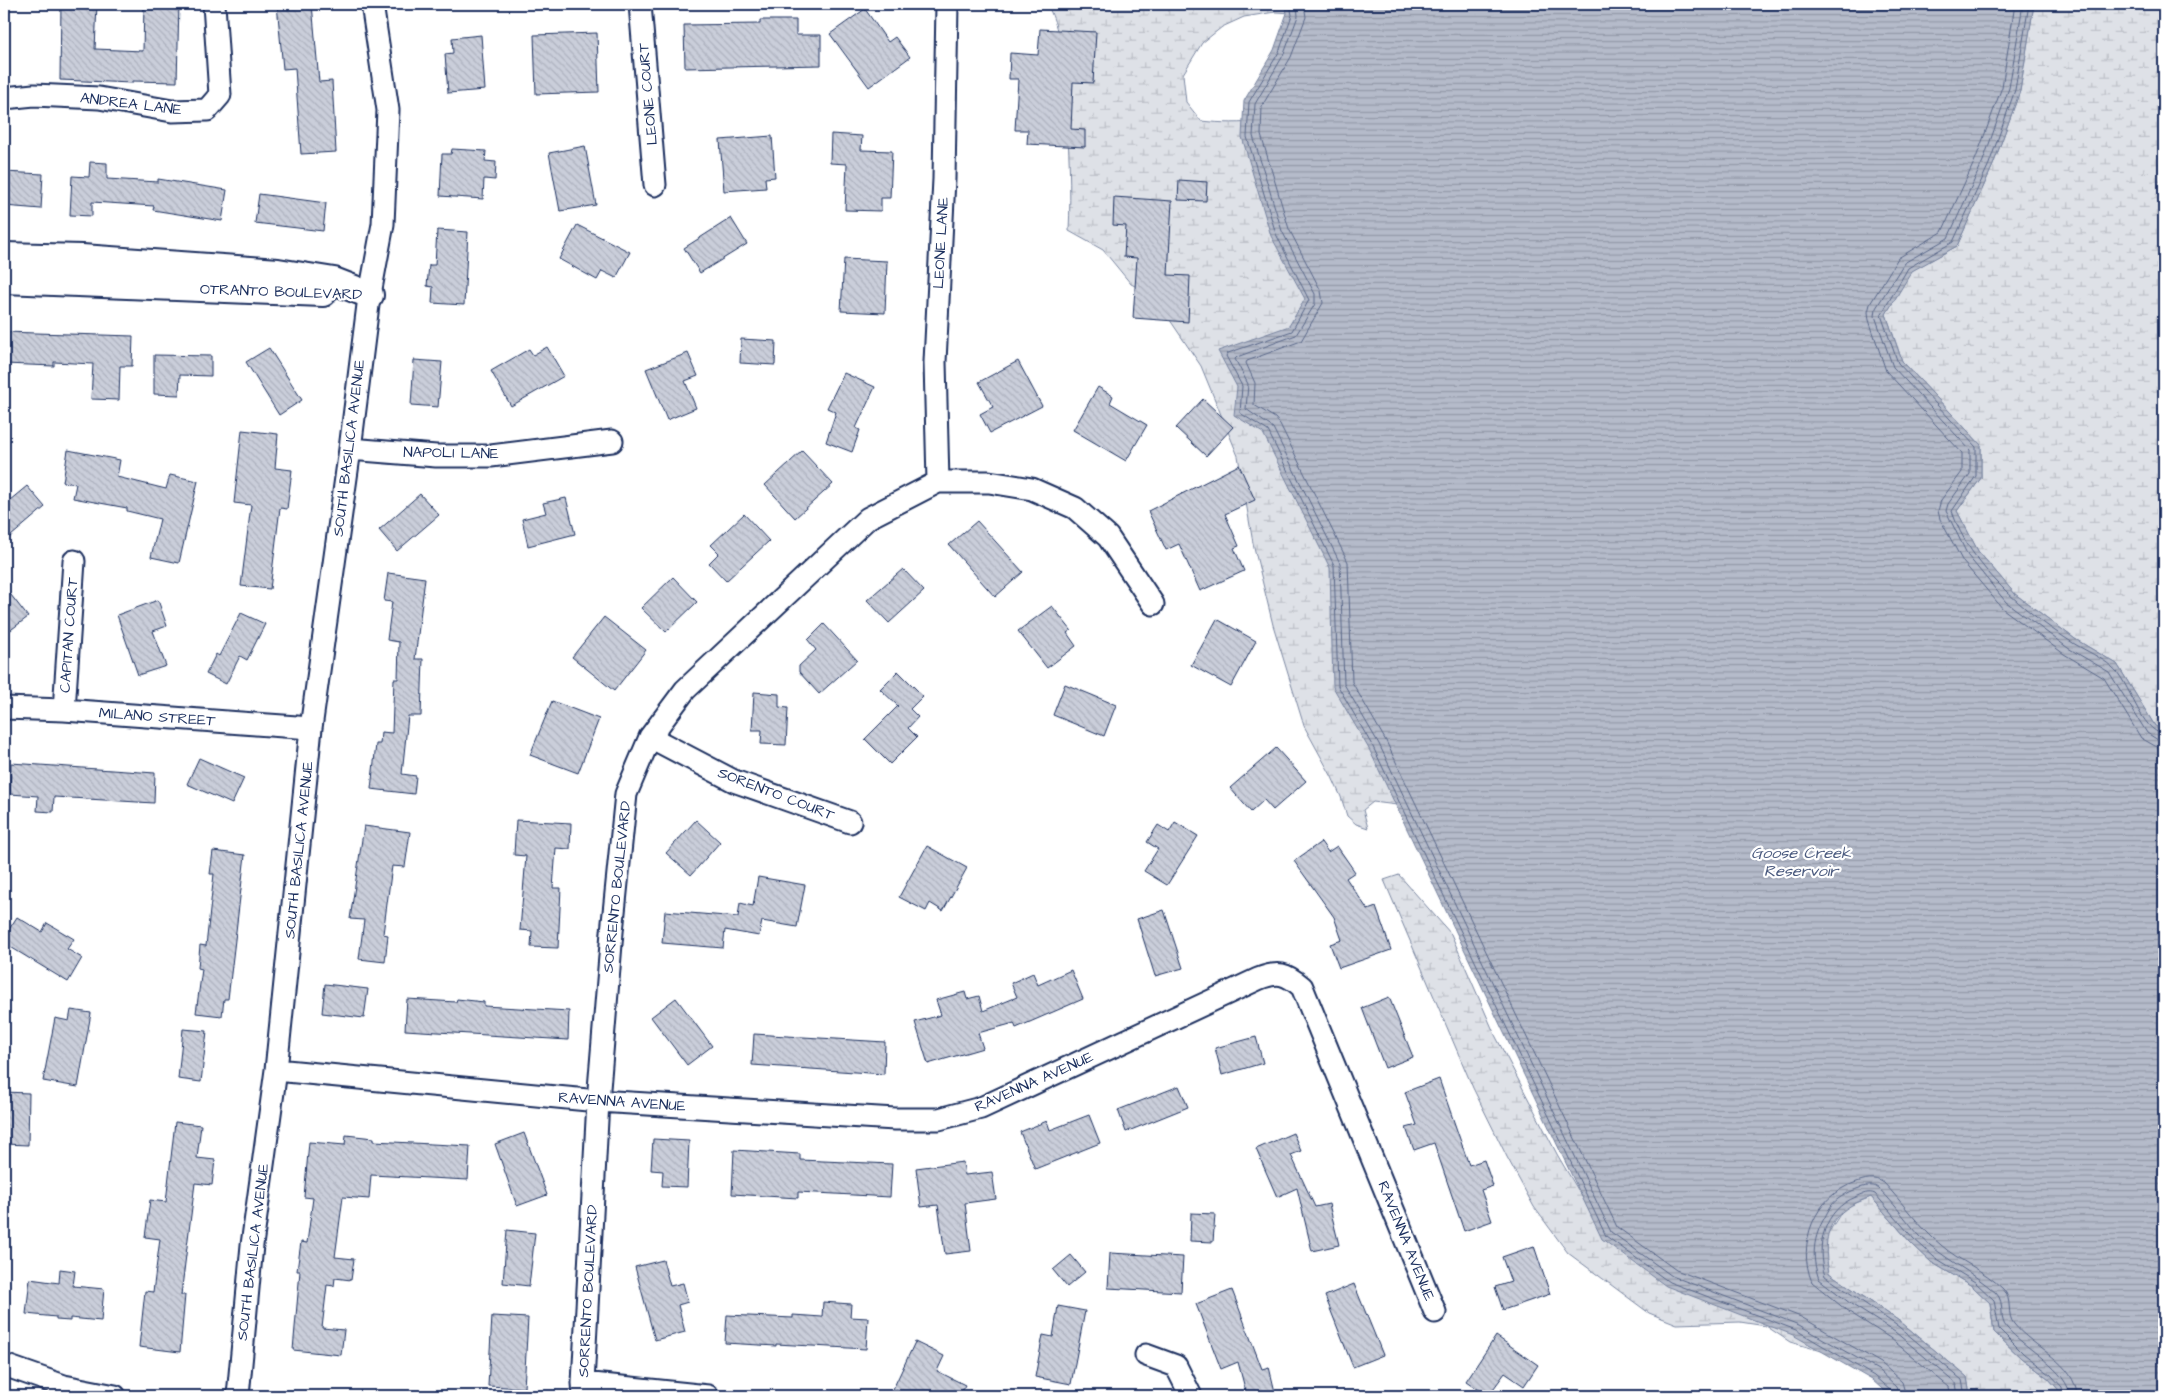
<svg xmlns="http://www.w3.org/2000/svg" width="2168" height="1400" font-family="'Architects Daughter',sans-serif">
  <defs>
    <pattern id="wetland-marsh" width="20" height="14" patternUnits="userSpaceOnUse" patternTransform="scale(1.25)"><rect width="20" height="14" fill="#dee1e7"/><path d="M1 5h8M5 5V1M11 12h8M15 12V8" fill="none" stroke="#bec1c9"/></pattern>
    <pattern id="water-rules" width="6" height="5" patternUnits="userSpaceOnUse" patternTransform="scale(1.25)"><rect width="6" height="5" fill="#b5bbca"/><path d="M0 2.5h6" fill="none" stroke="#9298a7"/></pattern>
    <pattern id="building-back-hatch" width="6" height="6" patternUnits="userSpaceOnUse" patternTransform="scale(1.25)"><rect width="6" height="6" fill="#caceda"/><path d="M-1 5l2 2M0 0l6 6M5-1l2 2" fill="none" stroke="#adb1be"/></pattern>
  </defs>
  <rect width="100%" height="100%" fill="#fff"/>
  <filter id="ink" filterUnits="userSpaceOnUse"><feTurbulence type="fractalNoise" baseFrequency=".02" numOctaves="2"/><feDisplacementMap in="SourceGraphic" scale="10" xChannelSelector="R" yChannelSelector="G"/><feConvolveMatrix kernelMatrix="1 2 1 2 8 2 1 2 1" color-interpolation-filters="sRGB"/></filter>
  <g filter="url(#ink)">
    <path fill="url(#wetland-marsh)" stroke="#7c88a2" d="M1047 4H1343L1293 13 1275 12 1244 17 1222 27 1202 43 1183 74 1186 102 1201 121C1245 126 1272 120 1314 112L1397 805 1373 802 1363 810 1368 828 1356 824 1347 816 1341 797 1332 777 1304 726 1273 625 1253 543 1238 456 1201 366 1153 295 1131 284 1103 250 1069 231C1071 189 1069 147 1066 105 1063 71 1063 34 1047 4Z
      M2034 4H2164V730L2155 726 2117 664 2075 639 2015 594 1978 551 1957 511 1981 478V445L1902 361 1886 314 1911 271 1957 246 1993 165 2020 91Z
      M1399 875 1451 934 1495 1035 1558 1156 1607 1239 1864 1363 1790 1342 1766 1326 1740 1322 1677 1324 1649 1313 1568 1253 1534 1207 1507 1157 1473 1088 1384 880Z
      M1871 1197 1911 1243 1931 1262 1972 1286 1990 1303 1994 1332 2021 1358 2048 1378 2058 1389 2059 1396H1970L1967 1377 1902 1323 1829 1273 1825 1251 1827 1235 1844 1208Z"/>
    <path fill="url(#water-rules)" stroke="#77839f" d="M1285 4H2034L2020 91 1993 165 1957 246 1912 271 1886 314 1902 361 1981 445V478L1957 511 1978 551 2015 594 2075 639 2117 664 2155 726 2164 730V1396H2059L2058 1389 2048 1378 2021 1358 1994 1332 1990 1303 1972 1286 1931 1262 1911 1243 1871 1197C1830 1210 1821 1233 1829 1273L1902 1323 1967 1377 1970 1396H1890L1872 1380 1793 1335 1666 1286 1602 1239 1369 749 1333 687 1330 568 1263 433 1234 415 1237 387 1218 351 1289 326 1305 299 1271 236 1242 137 1244 101 1274 50 1287 13Z"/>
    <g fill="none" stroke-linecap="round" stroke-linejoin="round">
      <path stroke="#596789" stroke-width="1" d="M1290 4 1292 15 1279 52 1249 102 1247 137 1276 234 1309 300 1292 331 1228 353 1226 356 1242 386 1240 413 1268 431 1334 565 1338 686 1373 747 1606 1236 1669 1282 1796 1330 1874 1376 1891 1391 1893 1396
        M1297 4 1298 16 1284 54 1255 104 1253 136 1282 231 1315 294V304L1296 335 1237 357 1235 359 1248 384 1246 409 1273 428 1340 563 1344 684 1379 744 1611 1232 1672 1276 1799 1325 1878 1370 1896 1387 1899 1396
        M1304 4 1306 17 1291 57 1262 106 1261 135 1289 229 1321 291 1323 303 1301 341 1247 361 1246 363 1255 383 1254 405 1275 418 1280 424 1348 562 1352 682 1386 741 1617 1227 1676 1270 1801 1317 1881 1363 1902 1382 1906 1396
        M2015 4 2002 87 1976 158 1942 232 1898 258 1870 304 1868 312 1869 320 1886 371 1962 453V472L1941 500 1938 511 1940 519 1963 562 2003 609 2064 654 2104 678 2141 738 2155 746 2164 748
        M2023 4 2009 88 1983 161 1948 238 1904 263 1876 308 1875 316 1893 367 1970 450V474L1948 504 1946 511 1968 556 2006 602 2068 648 2109 672 2147 733 2158 740H2164
        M2029 4 2015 90 1989 164 1953 242 1908 268 1881 315 1898 363 1976 447V476L1952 511C1969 566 2026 613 2073 643 2086 651 2101 657 2112 667 2130 681 2140 732 2164 734
        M1951 1396 1949 1387 1890 1338 1846 1310 1812 1282C1796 1244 1815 1196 1854 1183 1865 1179 1874 1176 1884 1183 1903 1203 1919 1227 1941 1245 1960 1262 1983 1269 2003 1289 2013 1299 2006 1315 2014 1324 2033 1348 2076 1363 2077 1396
        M1958 1396 1956 1383 1895 1332 1851 1304 1819 1279C1811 1257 1813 1237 1825 1217 1828 1211 1832 1203 1838 1199 1846 1193 1864 1184 1874 1186 1883 1188 1911 1227 1920 1236 1943 1259 1972 1271 1996 1293 2006 1303 1998 1319 2007 1328 2024 1348 2069 1371 2070 1396
        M1965 1396 1962 1380 1899 1327 1825 1276C1815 1246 1824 1209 1856 1197 1862 1194 1869 1191 1875 1194L1914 1239 1934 1257 1975 1282 1994 1300 1999 1329 2024 1354 2051 1375 2062 1387 2063 1396"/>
    </g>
    <path fill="url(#building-back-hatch)" stroke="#1b2f5e" d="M61 4H97L95 49 143 51 144 4H179L177 82 132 81V83L60 80Z
      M277 4H312L319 82 332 81 336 152 301 154 295 68 283 69Z
      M865 9 888 42 895 37 910 57 869 87 830 34Z
      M760 20H796V35H821V65L685 68 684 25 760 24Z
      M1040 29 1096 32 1093 83 1073 82 1071 129 1085 130V147L1027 144 1028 130H1015L1018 79H1009L1010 53 1038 55Z
      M597 33 599 92 536 94 534 35Z
      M481 35 485 90 448 93 445 54 453 53 452 38Z
      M831 134 862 136 861 150 892 151 890 198H881V211L845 210 847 164 830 163Z
      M772 136 775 177 765 178 766 188 724 191 720 140Z
      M585 146 596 205 560 211 549 153Z
      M452 149 486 151 485 161 496 162 495 180 484 179 483 199 440 196 442 154H451Z
      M90 162 107 163V179L158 182V179L227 190 222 221 153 210 154 206 92 202V216L70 215 72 176 89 177Z
      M4 172 43 174 41 209 4 206Z
      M1179 180 1207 182 1206 201 1178 200Z
      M259 194 326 203 323 231 255 223Z
      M1114 197 1172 201 1168 275 1190 276 1188 322 1133 318 1137 258 1124 257 1126 226 1113 225Z
      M731 218 747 244 700 273 684 248Z
      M577 225 630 252 616 278 602 271 597 280 559 259Z
      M437 230 468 232 464 305 432 303 433 287 427 286 429 265H435Z
      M844 259 887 261 885 313 841 311Z
      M4 332 133 336 132 366H120L119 400 91 399 93 364 54 362V366L4 364Z
      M741 339 776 341 775 365 740 363Z
      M547 347 564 376 511 406 491 371 529 349 533 355Z
      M269 348 302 400 279 415 246 362Z
      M688 353 698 376 685 381 696 408 667 420 646 369Z
      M154 355 211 356V376L180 375 179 395 154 394Z
      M414 360 442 362 438 407 411 405Z
      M1018 361 1042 406 990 433 980 414 993 407 979 382Z
      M844 373 875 387 856 428 860 430 852 452 826 442 836 412 827 408Z
      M1098 387 1113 396 1110 403 1147 425 1126 461 1073 430Z
      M1203 399 1233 427 1206 456 1176 428Z
      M242 430 278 434 275 468 292 470 287 509 280 508 270 589 241 586 251 505 234 503Z
      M68 450 120 460 117 477 166 489 170 475 198 481 179 563 151 557 160 519 127 511V508L73 498 76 484 63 482Z
      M802 451 833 484 795 518 765 485Z
      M1239 465 1255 500 1225 514 1239 546 1234 548 1244 571 1200 591 1179 544 1166 550 1148 511Z
      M27 486 45 507 4 542V505Z
      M420 494 439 515 397 551 379 530Z
      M566 498 575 534 528 546 522 519 546 513 543 503Z
      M744 514 769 541 726 581 709 563 719 553 711 545Z
      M977 521 1023 572 995 597 949 545Z
      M903 569 924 591 889 623 867 600Z
      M388 573 425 578 415 659H423L421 716H408L402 774 416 776 414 794 371 789 376 744H380L381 732 392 733 394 679H398L399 642 387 640 392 602 384 601Z
      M673 577 697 602 666 632 641 608Z
      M4 586 28 617 4 635Z
      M158 600 167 626 153 631 166 666 138 675 117 615Z
      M1052 606 1071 630 1067 633 1076 646 1047 668 1018 631Z
      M241 613 265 624 247 660 240 656 226 684 206 674 216 654 219 656Z
      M604 617 646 650 614 691 572 657Z
      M1217 619 1256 641 1231 687 1191 665Z
      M824 624 857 660 819 694 799 672V666L816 650 808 640Z
      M898 671 923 696 910 709 918 717 908 728 917 737 890 764 865 739 898 706 880 689Z
      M1065 684 1116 705 1104 736 1053 715Z
      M754 692 779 694V707L788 708 786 745 761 744 762 730H752Z
      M552 701 599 719 578 773 530 755Z
      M1276 748 1306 781 1273 810 1264 800 1251 812 1230 788Z
      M199 758 244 778 232 804 187 784Z
      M11 763 155 773 154 803 54 797 53 812 37 811 38 796 10 794Z
      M516 820 571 823 570 849 556 848 553 888H561L558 948 531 947 532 931 520 930 526 856 514 855Z
      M696 820 720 842 691 875 666 853Z
      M1175 822 1198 836 1167 885 1144 871 1158 849 1147 842 1158 825 1169 832Z
      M364 826 410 832 405 867 392 866 383 934 388 935 385 962 359 959 364 920 350 919Z
      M1321 842 1328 852 1337 846 1355 872 1346 878 1368 910 1376 907 1391 950 1339 968 1330 944 1342 940 1334 917 1294 861Z
      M927 846 967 868 943 911 930 903 926 911 899 897Z
      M213 851 245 855 228 999H224L222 1016 196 1013 202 969 198 968 200 945 206 946 214 874H210Z
      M758 877 805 885 797 927 762 921 759 936 725 930 723 948 662 943 665 911 738 917 740 903 753 906Z
      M1164 910 1183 968 1155 976 1137 919Z
      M17 917 42 932 47 923 74 939 67 949 82 958 68 982 4 943V937Z
      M1071 970 1083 999 1016 1028 1014 1023 978 1033 983 1048 928 1064 915 1022 941 1015 936 1000 965 992 967 999 979 996 983 1011 1017 997 1011 983 1033 973 1038 985Z
      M325 984 368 989 364 1018 322 1013Z
      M1389 997 1413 1057 1385 1068 1362 1008Z
      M676 998 712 1046 687 1065 651 1017Z
      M407 999 456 1002 457 999 484 1002V1006L569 1011 568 1040 405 1030Z
      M71 1010 91 1013 78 1087 43 1081 55 1018 69 1021Z
      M183 1029 207 1031 201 1082 178 1079Z
      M754 1034 885 1042 884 1074 752 1065Z
      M1256 1037 1263 1063 1222 1075 1215 1048Z
      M1439 1079 1469 1165 1484 1160 1493 1186 1481 1190 1492 1221 1464 1231 1434 1143 1414 1150 1406 1128 1417 1125 1405 1092Z
      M1179 1086 1188 1107 1126 1132 1118 1110Z
      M4 1092 29 1093 28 1145 4 1144Z
      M1089 1115 1100 1143 1035 1169 1020 1132 1047 1121 1050 1130Z
      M175 1122 201 1125 197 1158 215 1160 212 1185 195 1183 181 1295H185L180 1352 139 1347 145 1291 153 1292 160 1239 145 1237 150 1200 166 1202Z
      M524 1133 547 1195 517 1206 495 1144Z
      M1293 1133 1301 1151 1291 1155 1315 1207 1329 1204 1339 1245 1312 1251 1297 1188 1277 1197 1256 1149Z
      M346 1135 374 1138V1141L470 1146 468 1180 371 1175 369 1199 343 1197 335 1257 354 1259 351 1280 335 1278 334 1286 327 1285 322 1328 344 1330 341 1355 293 1350 300 1271H297L301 1242 307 1243 313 1198 304 1197 309 1142 345 1145Z
      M653 1139 689 1141 687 1187 662 1186 663 1171 651 1170Z
      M734 1150 800 1154V1160L892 1164 890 1197 798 1192V1198L732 1194Z
      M963 1162 965 1175 992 1172 996 1199 965 1203 971 1251 945 1254 938 1205 921 1207 916 1168Z
      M1191 1213 1215 1214 1213 1242 1190 1241Z
      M507 1230 535 1233 529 1286 503 1283Z
      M1534 1246 1550 1294 1503 1310 1495 1287 1511 1282 1502 1257Z
      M1110 1253 1183 1257 1181 1292 1108 1288Z
      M1071 1255 1085 1272 1067 1287 1053 1270Z
      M663 1260 670 1286 683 1283 688 1302 678 1305 685 1332 655 1340 635 1267Z
      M60 1269 75 1271 73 1286 104 1289 101 1321 70 1318V1321L56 1320V1317L26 1314 30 1279 59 1283Z
      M1354 1284 1383 1355 1353 1367 1325 1296Z
      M1232 1290 1262 1369 1269 1367 1276 1396H1247L1238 1362 1221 1369 1196 1304Z
      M823 1302 851 1304 850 1317 868 1318 866 1349 776 1344V1346L725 1343 727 1315 793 1318V1315L822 1317Z
      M1058 1306 1085 1311 1071 1384 1035 1377 1043 1335 1053 1337Z
      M492 1316 528 1318 524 1388 488 1386Z
      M1496 1336 1538 1365 1524 1386 1505 1373 1488 1396 1466 1381Z
      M915 1342 944 1356 937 1371 965 1385 959 1396H909L893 1389Z"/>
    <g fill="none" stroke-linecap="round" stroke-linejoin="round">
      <defs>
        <path id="minor" d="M640 4 655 185
          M4 98 34 95 99 98 172 111 207 110 220 95 214 4
          M350 449 436 456H491L612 441
          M938 482 935 362 944 179 947 4
          M4 708 64 710 311 728
          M64 710 74 561
          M650 737 734 781 850 822
          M276 1070 598 1101 895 1119H939L981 1108 1258 979C1278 971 1286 973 1302 987L1435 1312
          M1146 1355 1176 1366 1191 1396
          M4 1365 64 1386 115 1396
          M583 1383 708 1396
          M238 1396 252 1245 276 1070 311 728 350 449 368 305 383 224 388 110 372 4
          M584 1396 583 1383 598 1101 612 932 626 794 650 737 685 690 868 518 938 482H989L1032 489 1075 508 1108 537 1153 604"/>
        <path id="tertiary" d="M4 256 82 258 278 272 334 281 370 295
          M4 280 323 293"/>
      </defs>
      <use href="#minor" stroke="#1b2f5e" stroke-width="25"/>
      <use href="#tertiary" stroke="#1b2f5e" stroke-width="30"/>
      <use href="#minor" stroke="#fff" stroke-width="21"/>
      <use href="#tertiary" stroke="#fff" stroke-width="26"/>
    </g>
  </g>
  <g text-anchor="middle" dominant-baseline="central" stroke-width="4.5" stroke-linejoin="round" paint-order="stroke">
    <g font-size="15" fill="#1b2f5e" stroke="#fff">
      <text transform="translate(648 94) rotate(-95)">LEONE COURT</text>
      <text transform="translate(131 104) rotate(7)">ANDREA LANE</text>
      <text transform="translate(941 243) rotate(-87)">LEONE LANE</text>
      <text transform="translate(281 292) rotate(2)">OTRANTO BOULEVARD</text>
      <text transform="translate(349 448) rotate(-83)">SOUTH BASILICA AVENUE</text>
      <text transform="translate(451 453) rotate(1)">NAPOLI LANE</text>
      <text transform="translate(69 635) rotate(-86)">CAPITAN COURT</text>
      <text transform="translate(157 717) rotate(4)">MILANO STREET</text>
      <text transform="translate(776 794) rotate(21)">SORENTO COURT</text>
      <text transform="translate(299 850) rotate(-84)">SOUTH BASILICA AVENUE</text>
      <text transform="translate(617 887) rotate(-84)">SORRENTO BOULEVARD</text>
      <text transform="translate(1034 1082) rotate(-24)">RAVENNA AVENUE</text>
      <text transform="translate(622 1102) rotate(4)">RAVENNA AVENUE</text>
      <text transform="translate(1406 1241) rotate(68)">RAVENNA AVENUE</text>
      <text transform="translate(253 1252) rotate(-83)">SOUTH BASILICA AVENUE</text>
      <text transform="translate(588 1291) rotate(-87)">SORRENTO BOULEVARD</text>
    </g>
    <g font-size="16" font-style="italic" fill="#49597e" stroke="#fff">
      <text x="1801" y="853">Goose Creek<tspan x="1801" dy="18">Reservoir</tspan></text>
    </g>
  </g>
  <rect width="2168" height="1400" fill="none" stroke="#fff" stroke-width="20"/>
  <rect x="10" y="10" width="2148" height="1380" fill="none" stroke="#1b2f5e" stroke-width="2" filter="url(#ink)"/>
</svg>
